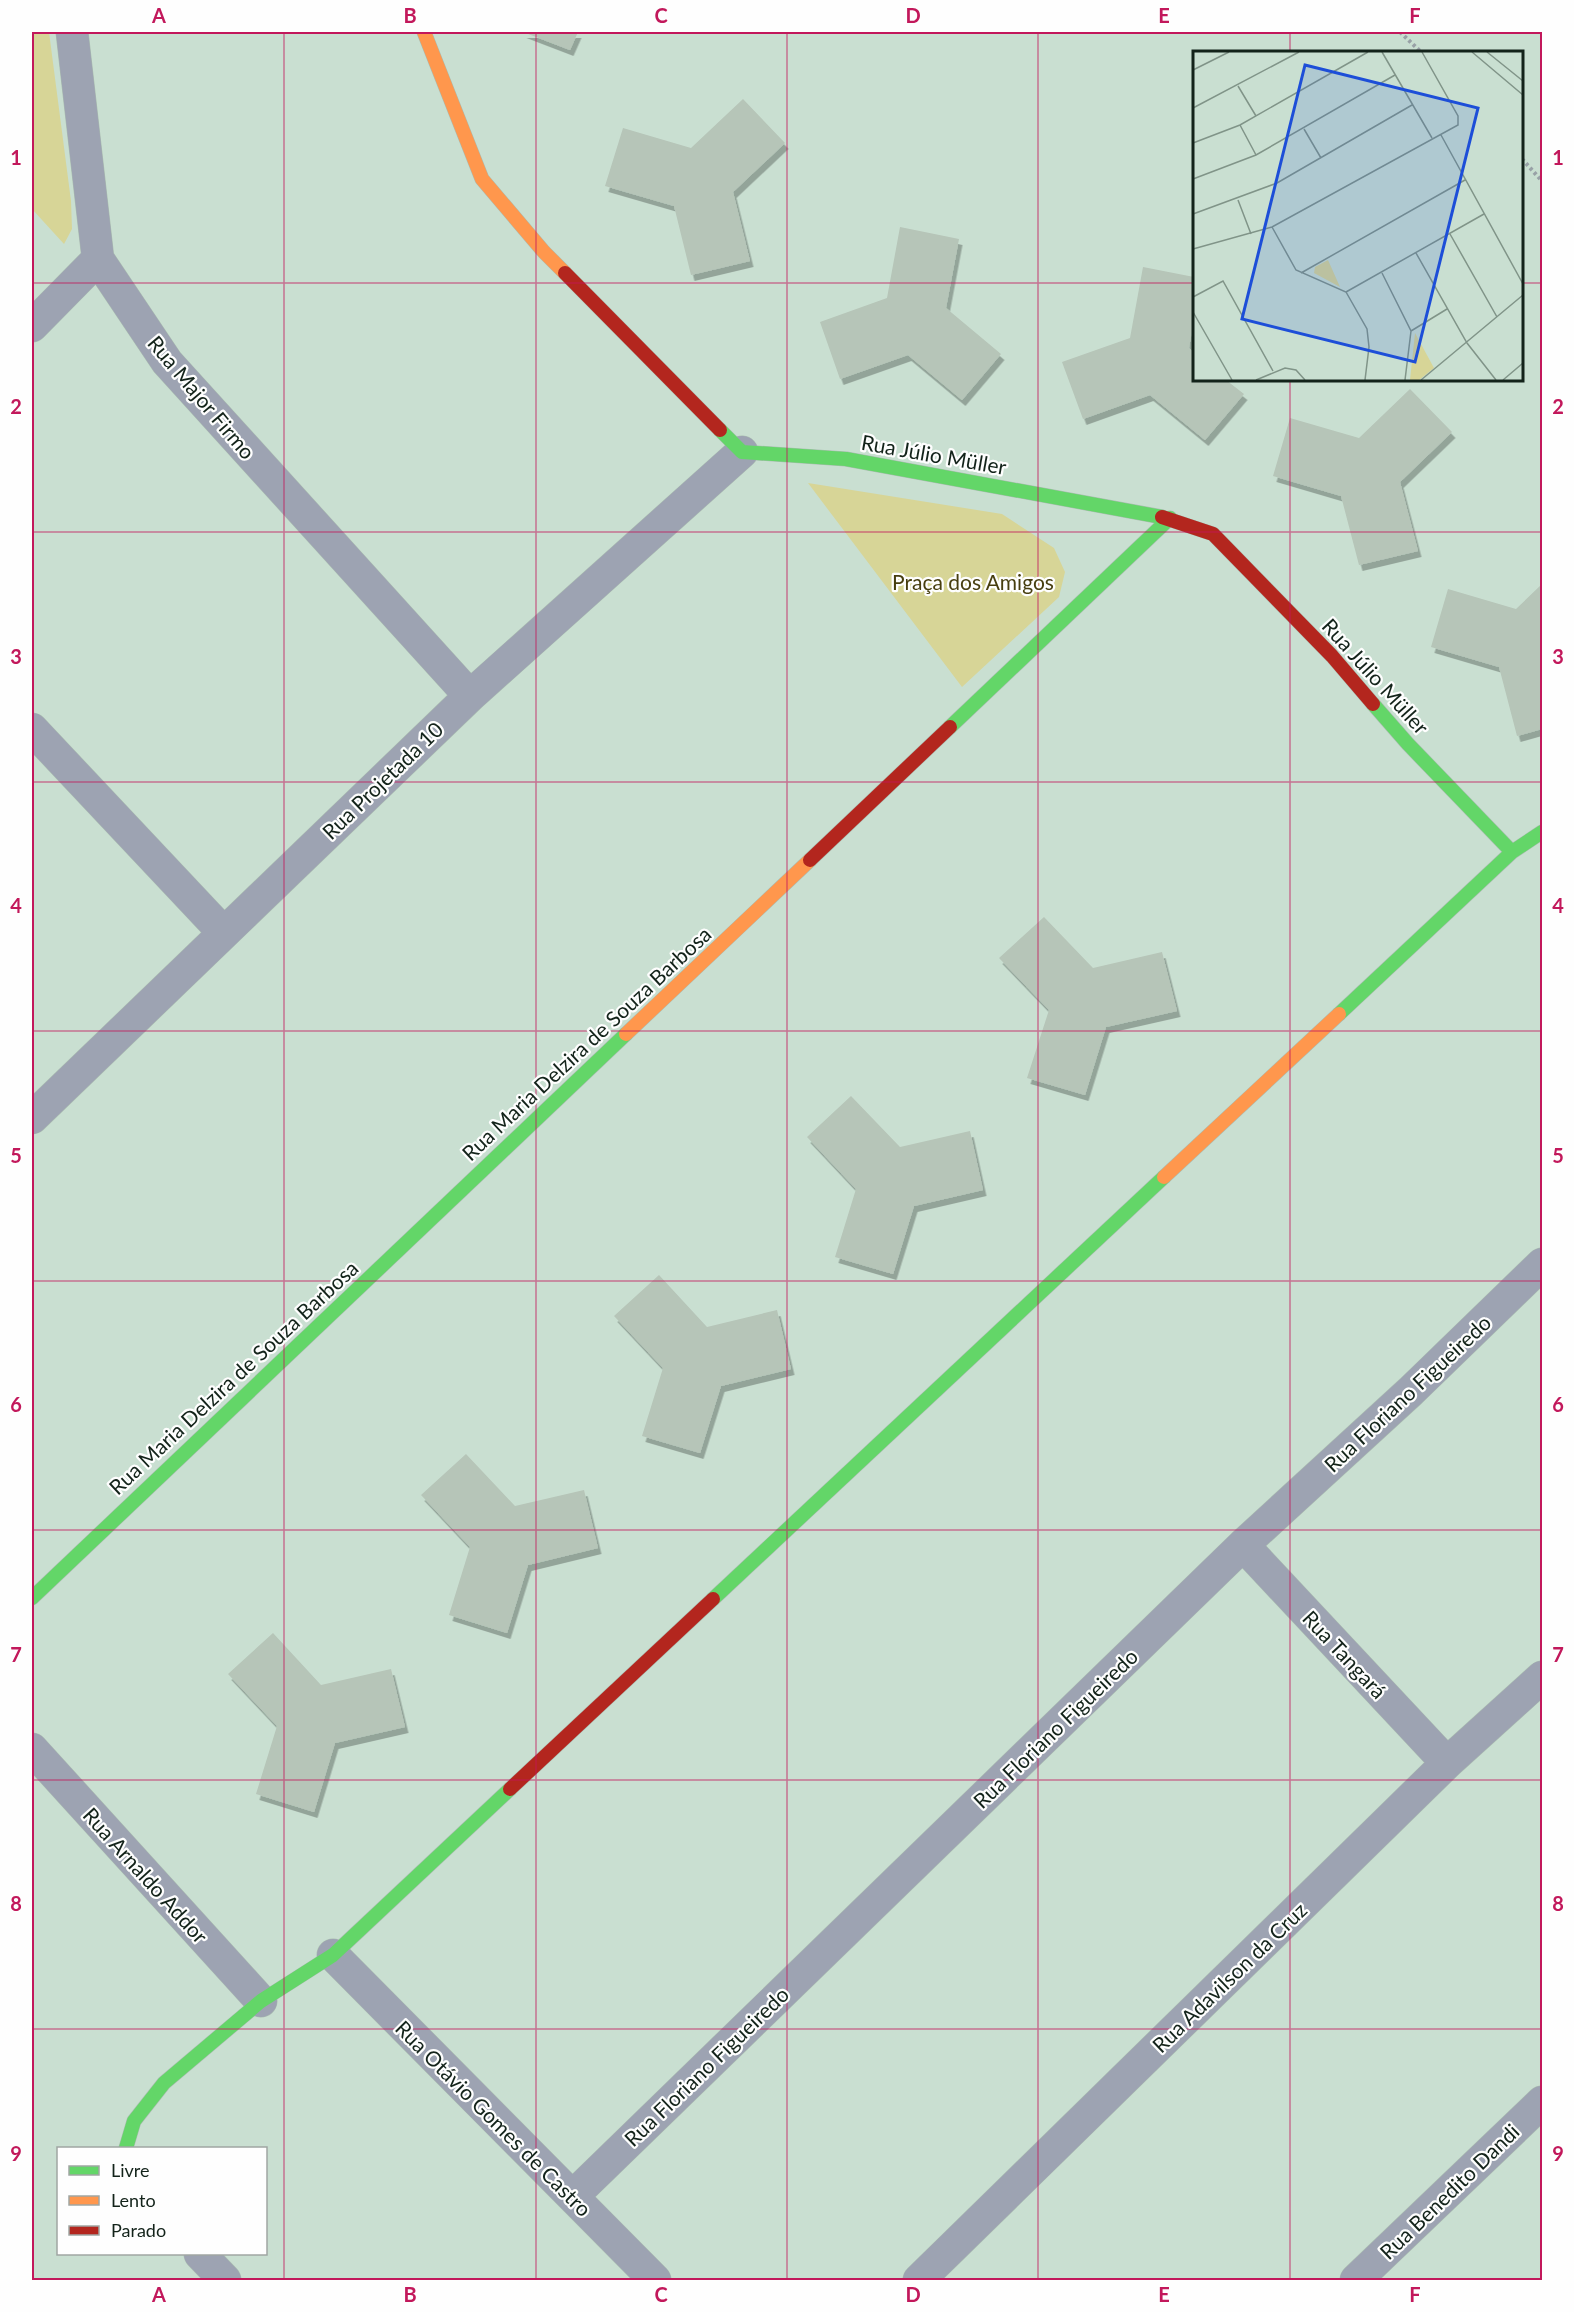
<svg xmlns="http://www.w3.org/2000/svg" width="1574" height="2312" font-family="Lato,sans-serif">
  <defs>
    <filter id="shadow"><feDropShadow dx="3.5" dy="6" stdDeviation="0" flood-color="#0004"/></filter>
  </defs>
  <rect width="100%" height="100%" fill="#c9dfd1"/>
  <path fill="#d7d597" d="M32 32H49L71 201 72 229 64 244 32 209Z
    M808 483 1002 514 1054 548 1065 572 1059 597 962 687Z"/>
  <path fill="#b6c5b8" filter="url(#shadow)" d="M523 32H578L570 50Z
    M743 99 785 143 733 192 750 261 691 275 674 206 605 186 623 128 691 148Z
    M900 227 959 239 946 308 1001 354 962 400 908 355 840 379 820 322 887 298Z
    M1143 267 1194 277V319L1189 348 1194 353V380H1226L1244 394 1205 440 1150 395 1083 419 1062 362 1130 338Z
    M1410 389 1452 432 1400 482 1418 551 1359 565 1341 496 1273 476 1290 418 1359 438Z
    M1542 584V729L1517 736 1499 667 1431 647 1448 589 1516 609Z
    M1044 917 1093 968 1162 952 1177 1011 1106 1027 1085 1095 1027 1078 1049 1010 999 958Z
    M851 1096 900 1147 970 1131 983 1190 914 1206 893 1274 835 1257 856 1189 807 1137Z
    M659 1275 707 1327 777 1310 791 1369 721 1386 700 1453 642 1436 663 1368 614 1316Z
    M466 1454 515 1506 584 1490 598 1548 528 1565 507 1633 449 1615 470 1547 421 1495Z
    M273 1633 321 1685 391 1669 405 1727 335 1743 314 1812 256 1794 277 1726 228 1674Z"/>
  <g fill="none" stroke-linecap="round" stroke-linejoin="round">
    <defs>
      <path id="street" d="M72 32 98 259 167 362 470 696
        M32 326 98 259
        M32 729 224 933
        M32 1118 470 696 742 452
        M1243 1545 1447 1763
        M32 1749 261 2001
        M333 1955 655 2280
        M573 2196 1243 1545 1411 1391 1542 1264
        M200 2254 225 2280
        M919 2280 1447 1763 1542 1677
        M1356 2280 1542 2102"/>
      <path id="fast" d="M720 430 742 452 846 459 1162 517
        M1373 704 1408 744 1512 852
        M950 727 1170 518
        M1339 1014 1512 852 1542 832
        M32 1598 626 1034
        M713 1599 1164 1177
        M126 2148 134 2121 164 2083 261 2001 333 1955 510 1789"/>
      <path id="slow" d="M424 32 482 179 544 252 565 273
        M626 1034 810 860
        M1164 1177 1339 1014"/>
      <path id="jam" d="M565 273 720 430
        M1162 517 1213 534 1332 656 1373 704
        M810 860 950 727
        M510 1789 713 1599"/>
    </defs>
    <use href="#street" stroke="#aabcb1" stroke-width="33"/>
    <use href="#fast" stroke="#aabcb1" stroke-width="15"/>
    <use href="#slow" stroke="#aabcb1" stroke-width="15"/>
    <use href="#jam" stroke="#aabcb1" stroke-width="15"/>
    <path stroke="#98a1a6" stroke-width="4" stroke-dasharray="3 3" stroke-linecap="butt" d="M1400 32 1421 52
      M1522 159 1542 181"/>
    <use href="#street" stroke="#9da3b2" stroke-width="32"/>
    <use href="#fast" stroke="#63d668" stroke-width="14"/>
    <use href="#slow" stroke="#ff974d" stroke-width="14"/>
    <use href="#jam" stroke="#b3261e" stroke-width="14"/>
  </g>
  <path fill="none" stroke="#c2185b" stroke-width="1.5" stroke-opacity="0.55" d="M284 32V2280M536 32V2280M787 32V2280M1038 32V2280M1290 32V52M32 283H1194M1522 283H1542M1290 380V2280M32 532H1542M32 782H1542M32 1031H1542M32 1281H1542M32 1530H1542M32 1780H1542M32 2029H1542"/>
  <g text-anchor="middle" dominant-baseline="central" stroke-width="4.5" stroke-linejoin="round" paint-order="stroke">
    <g font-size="21" fill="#13231a" stroke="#fefefe">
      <text transform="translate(202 397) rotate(50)">Rua Major Firmo</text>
      <text transform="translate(934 454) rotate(10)">Rua Júlio Müller</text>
      <text transform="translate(1376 676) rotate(48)">Rua Júlio Müller</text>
      <text transform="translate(382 780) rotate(-44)">Rua Projetada 10</text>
      <text transform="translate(586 1043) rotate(-43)">Rua Maria Delzira de Souza Barbosa</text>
      <text transform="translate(233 1377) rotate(-43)">Rua Maria Delzira de Souza Barbosa</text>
      <text transform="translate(1407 1393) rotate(-43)">Rua Floriano Figueiredo</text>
      <text transform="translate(1345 1654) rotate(47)">Rua Tangará</text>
      <text transform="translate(1055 1728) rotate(-44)">Rua Floriano Figueiredo</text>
      <text transform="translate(146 1875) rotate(48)">Rua Arnaldo Addor</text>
      <text transform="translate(1229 1977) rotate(-44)">Rua Adavilson da Cruz</text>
      <text transform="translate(706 2066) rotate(-44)">Rua Floriano Figueiredo</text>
      <text transform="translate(494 2118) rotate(45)">Rua Otávio Gomes de Castro</text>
      <text transform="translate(1449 2191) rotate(-44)">Rua Benedito Dandi</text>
    </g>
    <g font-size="21" fill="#473e0f" stroke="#fefefe">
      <text x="973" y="581">Praça dos Amigos</text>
    </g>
  </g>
  <g transform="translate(1193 51)">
    <rect width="330" height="330" fill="#c9dfd1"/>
    <path d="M135 209 147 236 121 222 122 216ZM222 282 241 317 226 329H217Z" fill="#d7d597"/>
    <path fill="none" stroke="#809488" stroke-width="1.5" d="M189 1 239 87M279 1 330 44M294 1 330 30M0 19 36 1M45 35 63 65M0 57 106 1M47 74 63 104M111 78 128 107M248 84 330 233M0 92 47 74 175 1M0 128 63 104 202 24M45 149 58 183M0 163 84 132 219 54M79 176 103 219 153 241 174 278 176 296 172 329M257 183 304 266M0 198 79 176 265 74V65L229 1M223 202 274 292 303 329M108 222 272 129M189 222 218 280 212 329M153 241 291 163M0 246 30 230 80 320M0 261 39 329M218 280 254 258M63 329 92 317 103 319 112 329M228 329 330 244M310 329 330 312"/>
    <path fill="#1d4ed8" fill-opacity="0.15" stroke="#1d4ed8" stroke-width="3" d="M112 14 285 57 222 311 49 268Z"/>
    <rect width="330" height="330" fill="none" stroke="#13231a" stroke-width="3"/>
  </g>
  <rect width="1574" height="2312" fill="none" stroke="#fefefe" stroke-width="66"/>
  <rect x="57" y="2147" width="210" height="108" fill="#fefefe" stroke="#a0a6a3" stroke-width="1.5"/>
  <rect x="69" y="2166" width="30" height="9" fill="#63d668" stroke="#a0a6a3" stroke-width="1.5"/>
  <text x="111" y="2177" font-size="18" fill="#13231a">Livre</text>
  <rect x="69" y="2196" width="30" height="9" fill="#ff974d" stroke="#a0a6a3" stroke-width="1.5"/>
  <text x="111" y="2207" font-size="18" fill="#13231a">Lento</text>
  <rect x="69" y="2226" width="30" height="9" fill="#b3261e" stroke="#a0a6a3" stroke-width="1.5"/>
  <text x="111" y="2237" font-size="18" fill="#13231a">Parado</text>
  <rect x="33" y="33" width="1508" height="2246" fill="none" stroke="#c2185b" stroke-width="2"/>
  <g font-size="20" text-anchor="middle" font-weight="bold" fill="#c2185b">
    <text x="159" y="23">A</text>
    <text x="410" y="23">B</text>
    <text x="661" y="23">C</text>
    <text x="913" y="23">D</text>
    <text x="1164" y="23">E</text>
    <text x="1415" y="23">F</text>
    <text x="16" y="165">1</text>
    <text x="1558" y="165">1</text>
    <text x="16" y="414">2</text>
    <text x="1558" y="414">2</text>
    <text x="16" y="664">3</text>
    <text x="1558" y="664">3</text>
    <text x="16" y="913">4</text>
    <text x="1558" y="913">4</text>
    <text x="16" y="1163">5</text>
    <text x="1558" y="1163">5</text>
    <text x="16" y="1412">6</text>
    <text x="1558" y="1412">6</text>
    <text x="16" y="1662">7</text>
    <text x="1558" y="1662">7</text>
    <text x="16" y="1911">8</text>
    <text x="1558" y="1911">8</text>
    <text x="16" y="2161">9</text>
    <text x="1558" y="2161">9</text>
    <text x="159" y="2302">A</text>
    <text x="410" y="2302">B</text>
    <text x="661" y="2302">C</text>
    <text x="913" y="2302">D</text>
    <text x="1164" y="2302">E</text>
    <text x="1415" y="2302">F</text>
  </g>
</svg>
